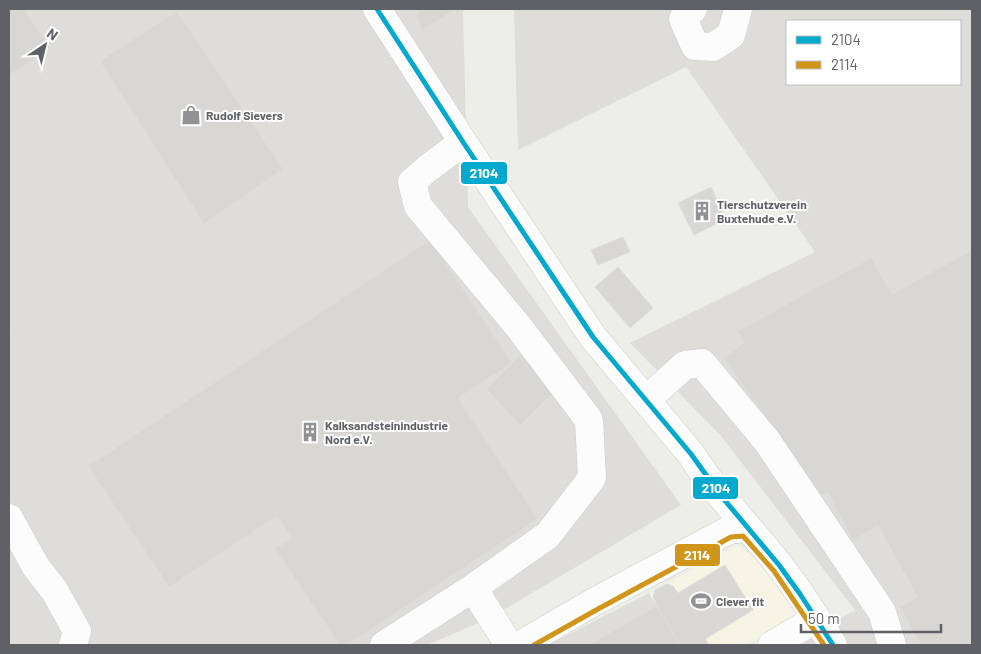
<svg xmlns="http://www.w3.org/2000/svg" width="981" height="654" font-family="Barlow,sans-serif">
  <rect width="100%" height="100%" fill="#eeeee9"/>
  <path fill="#f5f4e5" d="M737 545 778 575 801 612 746 645H680L649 593Z"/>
  <path fill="#deddda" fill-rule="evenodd" d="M9 9H463L468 207 681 505 488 619 427 645H9V334L11 332 9 328Z
    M514 9H972V645H794L855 610 721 436 630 343 815 252 686 67 518 150ZM787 21H960V84H787Z
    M649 593 680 645H548Z"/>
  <path fill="#d8d7d4" stroke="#deddd8" d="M9 9H24L50 48 9 75Z
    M416 9H455L423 30 415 16 419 13Z
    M177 11 283 169 204 224 100 61Z
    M711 187 726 219 694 235 678 203Z
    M623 237 630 252 598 265 591 250Z
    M430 240 512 363 458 398 538 519 347 645H340L275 549 292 538 277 516 169 587 88 466Z
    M972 250V645H921L900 607 918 597 878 526 853 540 827 492 822 496 724 359 745 342 738 331 871 258 892 294Z
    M618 267 653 308 630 328 595 287Z
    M520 355 556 390 521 425 486 389Z
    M725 565 753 610 705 639 708 643 704 645H680L657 606 653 597 655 590 667 584 673 586 678 593Z
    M657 606 680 645H589Z"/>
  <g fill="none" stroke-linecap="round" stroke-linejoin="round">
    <defs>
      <path id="minor" d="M377 9 463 142 593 337 691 454C716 494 750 528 779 565 799 590 816 618 833 645
        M693 9 683 19 695 46 713 47 731 35 738 9
        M463 142 427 169 412 182 418 206 518 326 589 420 592 478 548 535 473 588 509 645
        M646 400 685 365 702 363 767 441 882 612 892 645
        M9 518 36 567 54 590 77 631 73 645
        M384 645 473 588
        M520 645 594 602 729 530 746 528
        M772 645 816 619"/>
    </defs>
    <use href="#minor" stroke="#cbcccb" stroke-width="29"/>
    <use href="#minor" stroke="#fcfcfc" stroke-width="28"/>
    <defs>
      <path id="bus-1" d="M377 9 463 142 593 337 691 454 722 497 779 565 800 594 833 645"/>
      <path id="bus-2" d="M534 645 598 609 731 537 743 536 774 571 824 645"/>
    </defs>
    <use href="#bus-1" stroke="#fff" stroke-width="9"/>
    <use href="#bus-2" stroke="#fff" stroke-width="9"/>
    <use href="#bus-1" stroke="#00a9ce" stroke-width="5"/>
    <use href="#bus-2" stroke="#d1951a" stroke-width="5"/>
  </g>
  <defs>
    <symbol id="shop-bare" viewBox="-9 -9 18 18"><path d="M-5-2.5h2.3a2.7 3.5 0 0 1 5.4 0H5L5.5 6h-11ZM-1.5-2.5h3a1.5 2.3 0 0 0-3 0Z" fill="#919294" stroke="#fff" stroke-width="2.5" paint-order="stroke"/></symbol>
    <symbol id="building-bare" viewBox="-9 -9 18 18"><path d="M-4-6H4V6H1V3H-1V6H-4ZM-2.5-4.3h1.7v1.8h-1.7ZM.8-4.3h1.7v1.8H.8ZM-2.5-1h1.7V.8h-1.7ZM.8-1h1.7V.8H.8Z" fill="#919294" stroke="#fff" stroke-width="2.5" paint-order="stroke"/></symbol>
    <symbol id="stadium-bare" viewBox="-9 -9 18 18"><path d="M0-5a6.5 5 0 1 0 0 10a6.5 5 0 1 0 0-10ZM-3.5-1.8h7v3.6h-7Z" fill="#919294" stroke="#fff" stroke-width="2.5" paint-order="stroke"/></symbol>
  </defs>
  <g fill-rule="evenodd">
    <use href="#shop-bare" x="177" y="101" width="28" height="28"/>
    <use href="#building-bare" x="688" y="197" width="28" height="28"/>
    <use href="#building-bare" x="296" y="418" width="28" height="28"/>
    <use href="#stadium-bare" x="687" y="587" width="28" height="28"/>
  </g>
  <g text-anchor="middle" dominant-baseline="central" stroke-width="4" stroke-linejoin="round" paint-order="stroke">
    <g font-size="12" font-weight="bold" fill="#5f6166" stroke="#fff" text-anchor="start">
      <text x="206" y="115">Rudolf Sievers</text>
      <text x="717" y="204">Tierschutzverein<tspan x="717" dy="14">Buxtehude e.V.</tspan></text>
      <text x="325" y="425">Kalksandsteinindustrie<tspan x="325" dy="14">Nord e.V.</tspan></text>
      <text x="716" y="601">Clever fit</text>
    </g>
  </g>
  <g stroke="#fff" stroke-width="2">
    <rect x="460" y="161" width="48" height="24" rx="5" fill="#00a9ce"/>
    <rect x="692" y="476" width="47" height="24" rx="5" fill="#00a9ce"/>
    <rect x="674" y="543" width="47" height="24" rx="5" fill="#d1951a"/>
  </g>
  <g font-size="14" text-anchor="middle" font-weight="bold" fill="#fff">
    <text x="484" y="178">2104</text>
    <text x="716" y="493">2104</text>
    <text x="697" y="560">2114</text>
  </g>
  <rect width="981" height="654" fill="none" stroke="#5f6166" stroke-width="20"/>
  <rect x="786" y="20" width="175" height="65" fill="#ffffff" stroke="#bfc0c2"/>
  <rect x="796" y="36" width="25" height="8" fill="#00a9ce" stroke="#bfc0c2"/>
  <text x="831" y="45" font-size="15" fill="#5f6166">2104</text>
  <rect x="796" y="61" width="25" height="8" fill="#d1951a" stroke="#bfc0c2"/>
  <text x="831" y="70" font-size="15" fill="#5f6166">2114</text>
  <g transform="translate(45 45) rotate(35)" stroke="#ffffff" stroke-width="4" paint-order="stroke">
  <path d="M0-4L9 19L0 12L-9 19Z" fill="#5f6166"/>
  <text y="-8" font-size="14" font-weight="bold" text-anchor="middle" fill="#5f6166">N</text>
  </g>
  <path d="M801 624v8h140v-8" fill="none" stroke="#5f6166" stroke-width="2.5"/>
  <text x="808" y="624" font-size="15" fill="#5f6166" stroke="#ffffff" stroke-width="4" paint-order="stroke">50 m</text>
</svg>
